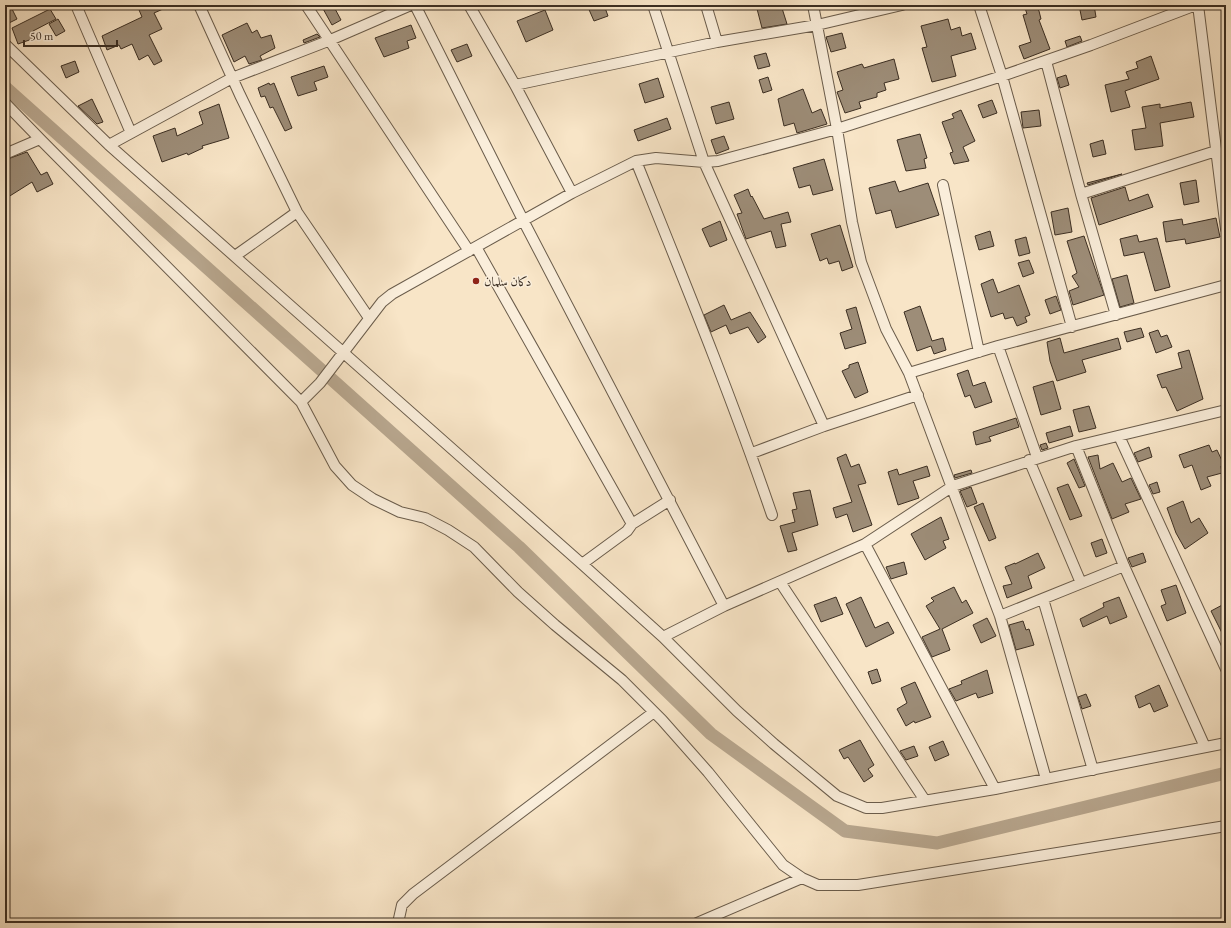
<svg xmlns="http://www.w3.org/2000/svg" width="1231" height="928" font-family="'EB Garamond',Amiri,serif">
  <rect width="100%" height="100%" fill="#f8e5c7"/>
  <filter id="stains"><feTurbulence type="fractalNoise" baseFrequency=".005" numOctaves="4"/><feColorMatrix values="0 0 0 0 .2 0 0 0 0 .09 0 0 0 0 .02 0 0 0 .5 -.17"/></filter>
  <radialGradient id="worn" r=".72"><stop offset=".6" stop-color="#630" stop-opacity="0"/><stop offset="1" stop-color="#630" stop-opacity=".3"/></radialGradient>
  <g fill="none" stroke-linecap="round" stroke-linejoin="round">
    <path stroke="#b8a78f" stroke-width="13" d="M5 87 519 547 711 734 845 831 937 843 1226 773"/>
  </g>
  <path fill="#9d8d78" stroke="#3b2e22" d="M5 5H10L17 19 5 25Z
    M137 5H172L154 13 162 29 149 35 162 61 154 65 148 55 139 60 132 44 121 49 119 45 107 50 102 36 142 17Z
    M321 5H333L341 20 332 25Z
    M587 5H604L608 16 594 21Z
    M756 5H781L787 24 762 28Z
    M1024 5H1035L1039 11 1041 19 1039 20 1050 49 1024 59 1019 46 1031 42 1023 15 1027 14Z
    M1079 5H1094L1096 17 1082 20Z
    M50 9 56 19 33 31 35 38 18 44 12 28Z
    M545 10 553 30 526 42 517 21Z
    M58 19 65 31 56 36 49 24Z
    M948 19 951 30 960 27 962 36 971 33 976 49 951 56 956 76 932 82 922 48 927 47 921 26Z
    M247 23 252 33 257 30 261 38 271 35 275 48 260 56 262 60 249 64 245 56 234 62 222 35Z
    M411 25 416 38 407 41 409 48 384 57 375 38Z
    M842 33 846 48 831 52 826 37Z
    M317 34 320 37 304 43 303 40Z
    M1080 36 1082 41 1067 47 1065 41Z
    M467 44 472 56 457 62 451 50Z
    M766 53 770 66 758 69 754 56Z
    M1151 56 1159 79 1125 91 1130 107 1111 112 1105 85 1129 79 1126 72 1138 68 1136 62Z
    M894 59 899 79 884 83 886 90 877 93V97L859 102 861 108 845 113 837 92 843 90 837 72 862 64 864 68Z
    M75 61 79 72 66 78 61 66Z
    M324 66 328 77 314 82 317 90 298 96 291 77Z
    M1066 75 1069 85 1060 88 1057 78Z
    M768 77 772 90 763 93 759 80Z
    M658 78 664 97 645 103 639 84Z
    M269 83 270 85 274 83 292 128 285 131 273 107 270 108 265 96 261 97 258 88Z
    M803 89 812 113 821 109 827 124 797 133 794 123 784 126 778 99Z
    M92 99 103 122 97 124 78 106Z
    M992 100 997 113 983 118 978 105Z
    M729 102 734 119 716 124 711 107Z
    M1191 102 1194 117 1160 123 1163 146 1135 150 1132 130 1146 128 1142 107 1160 104V108Z
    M219 104 229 138 202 146 203 148 188 155 187 153 162 162 153 136 175 128 177 136 203 124 199 112Z
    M961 110 975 141 963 147 969 161 954 164 950 153 953 152 942 122 954 118 952 114Z
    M1039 110 1041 126 1023 128 1021 112Z
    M667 118 671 129 638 141 634 130Z
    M920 134 927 158 924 159 926 168 906 171 897 140Z
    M724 136 729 149 716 154 711 140Z
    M1103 140 1106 154 1093 157 1090 144Z
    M27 152 41 175 47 172 53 184 37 192 32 182 5 199V160Z
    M824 159 833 190 813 195 810 185 799 188 793 168Z
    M1122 174 1088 185 1087 183Z
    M1196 180 1199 202 1184 205 1180 183Z
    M895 181 899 192 928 183 939 215 896 228 891 210 876 214 869 188Z
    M1125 187 1129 201 1148 194 1153 207 1099 225 1091 198Z
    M748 189 751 197 752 196 764 219 788 212 791 222 781 224 786 246 776 248 771 231 746 239 737 214 742 213 734 195Z
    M1068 208 1072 232 1055 235 1051 212Z
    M1216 218 1220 237 1186 244 1185 239 1166 242 1163 222 1182 219 1183 225Z
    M720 221 727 240 710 247 702 229Z
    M840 225 853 267 842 271 839 261 829 264 827 258 820 261 811 234Z
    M990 231 994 246 979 250 975 236Z
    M1137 235 1139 242 1157 238 1170 287 1155 291 1144 252 1124 256 1120 239Z
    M1084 236 1104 295 1073 305 1069 291 1079 287 1072 276 1077 273 1067 241Z
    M1026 237 1030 253 1019 256 1015 240Z
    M1029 260 1034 273 1023 277 1018 263Z
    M1127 275 1134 303 1120 307 1112 279Z
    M993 279 998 293 1019 285 1030 315 1025 317 1027 322 1017 326 1013 317 1005 319 1003 313 991 317 981 284Z
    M1056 296 1061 310 1050 314 1045 300Z
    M724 305 731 320 750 312 766 337 758 343 748 327 730 334 726 325 711 332 704 315Z
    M920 306 932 341 943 338 946 350 934 354 931 346 917 351 904 312Z
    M856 307 866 343 845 349 840 333 852 329 846 310Z
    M1141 328 1144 337 1127 342 1124 332Z
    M1158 330 1161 337 1167 335 1172 347 1156 353 1149 333Z
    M1060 338 1064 353 1118 338 1121 349 1082 360 1086 372 1057 381 1050 361 1047 342Z
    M1189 350 1203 399 1177 411 1166 387 1162 388 1157 375 1182 368 1178 353Z
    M858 362 868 392 855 398 842 371 849 368V365Z
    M968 370 973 386 985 382 992 402 975 408 970 395 965 397 957 374Z
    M1053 381 1061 409 1041 415 1033 387Z
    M1089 406 1096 428 1079 432 1073 410Z
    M1016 418 1019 427 989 437 991 441 976 445 973 432Z
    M1070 426 1073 436 1049 443 1046 433Z
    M1046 443 1048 448 1042 450 1040 445Z
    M1209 445 1212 452 1217 450 1224 465 1221 466 1222 473 1207 477 1211 486 1201 490 1192 465 1184 468 1179 455Z
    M1149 447 1152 457 1138 462 1134 453Z
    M846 454 851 467 859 464 866 483 858 485 872 525 853 532 847 514 836 518 833 508 852 502 837 458Z
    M1098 455 1100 469 1113 463 1122 482 1131 478 1141 499 1125 504 1129 512 1112 519 1088 457Z
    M1074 459 1085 486 1079 488 1067 463Z
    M927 466 930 476 913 481 919 498 898 505 888 472 897 469 899 475Z
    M971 470 972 473 955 478 954 475Z
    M1157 482 1160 492 1153 494 1149 485Z
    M1068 484 1082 516 1070 520 1057 488Z
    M971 487 977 503 967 507 960 491Z
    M810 490 818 525 792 533 797 550 788 552 780 526 795 522 792 510 797 509 793 493Z
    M1183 501 1191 523 1199 518 1208 533 1185 549 1176 533 1167 508Z
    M983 503 996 538 989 541 974 507Z
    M941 517 949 539 943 541 946 548 925 560 911 534Z
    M1102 539 1107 553 1096 557 1091 543Z
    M1038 553 1045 568 1028 576 1032 588 1007 598 1003 586 1012 584 1005 567 1015 563V564Z
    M1143 553 1146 562 1132 567 1128 558Z
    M904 562 907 574 891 579 886 567Z
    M1176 585 1186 613 1167 621 1161 606 1166 604 1161 590Z
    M954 587 962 603 966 600 973 613 942 629 950 650 932 657 922 637 940 629 926 606 934 601 931 598Z
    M836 597 843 614 821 622 814 605Z
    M861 597 875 628 888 622 894 633 866 647 846 604Z
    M1119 597 1127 617 1110 624 1107 616 1083 627 1080 619 1104 607 1103 603Z
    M1226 603V641L1211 611Z
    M987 618 996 636 981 643 973 625Z
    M1023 621 1026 630 1029 629 1034 645 1016 650 1009 625Z
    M877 669 881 681 872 684 868 672Z
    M987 670 993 693 978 698 976 693 956 701 949 689 962 684 961 681Z
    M915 682 931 717 915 723 914 721 906 726 897 709 907 703 901 688Z
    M1159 685 1168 706 1154 712 1150 703 1139 708 1135 696Z
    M1086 694 1091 706 1082 709 1078 697Z
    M860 740 874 765 868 769 873 776 864 782 848 757 844 759 839 750Z
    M943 741 949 755 935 761 929 747Z
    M914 746 918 756 906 760 900 751Z"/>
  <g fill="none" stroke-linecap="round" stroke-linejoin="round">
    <defs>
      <path id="minor" d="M76 5 131 133
        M199 5 240 95 297 212 369 318
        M306 5 469 251
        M415 5 524 222 724 606
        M469 5 515 85 572 193
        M653 5 704 162 824 426
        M706 5 717 42
        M813 5 837 129 852 222 861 262 886 329 909 373 1000 616 1046 779
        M979 5 1002 76 1072 327
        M1198 5 1226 229
        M5 44 109 145 582 564 663 637 737 711 774 744 837 796 866 808H882L995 789 1226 743
        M1046 61 1081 194 1116 315
        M515 85 717 42 817 25 902 5
        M5 103 40 139
        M109 145 232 78 328 41 411 5
        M5 154 40 139 301 402 320 383 382 302 392 294 572 193 636 161 656 158 704 162 718 161 837 129 1002 76 1091 45 1196 5
        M636 161C683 278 731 395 772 515
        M943 185 979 352
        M1081 194 1216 151
        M476 247 632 524
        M235 256 297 212
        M998 346 1037 457
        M909 373 998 346 1226 285
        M301 402 335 466 352 485 373 499 400 512 425 518 448 530 474 547 518 592 555 625 622 680 662 720 708 772 783 865 802 878 818 885H858L1226 826
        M1119 436 1226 669
        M1076 446 1124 566 1205 747
        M752 453 824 426 918 395
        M1029 460 1081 583
        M865 544 995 789
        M582 564 627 531 632 524 670 500
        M780 582 924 799
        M1043 599 1093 770
        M1000 616 1124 566
        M663 637 724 606 865 544 953 486 1076 446 1226 410
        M398 923 402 905 413 894 654 712
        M697 923 802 878"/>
    </defs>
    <use href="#minor" stroke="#6a5c4b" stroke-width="12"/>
    <use href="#minor" stroke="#faeedb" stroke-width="10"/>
  </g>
  <circle fill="#8f2418" stroke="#faeedb" stroke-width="1.5" cx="476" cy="281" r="4"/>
  <g text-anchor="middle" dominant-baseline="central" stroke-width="3" stroke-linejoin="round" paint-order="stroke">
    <g font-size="13" fill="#3b2e22" stroke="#faeedb" text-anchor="start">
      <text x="484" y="281">دكان سلمان</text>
    </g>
  </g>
  <rect width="1231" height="928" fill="none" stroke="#f8e5c7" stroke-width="20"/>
  <rect x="6" y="6" width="1219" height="916" fill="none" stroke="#3b2e22" stroke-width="2"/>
  <rect x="10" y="10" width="1211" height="908" fill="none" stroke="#3b2e22"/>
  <path d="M24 40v6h93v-6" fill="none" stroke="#3b2e22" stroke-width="2"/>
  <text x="30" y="40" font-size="12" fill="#3b2e22" stroke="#faeedb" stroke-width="3" paint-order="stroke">50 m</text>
  <rect width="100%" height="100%" filter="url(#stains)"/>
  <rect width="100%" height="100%" fill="url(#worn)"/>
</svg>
